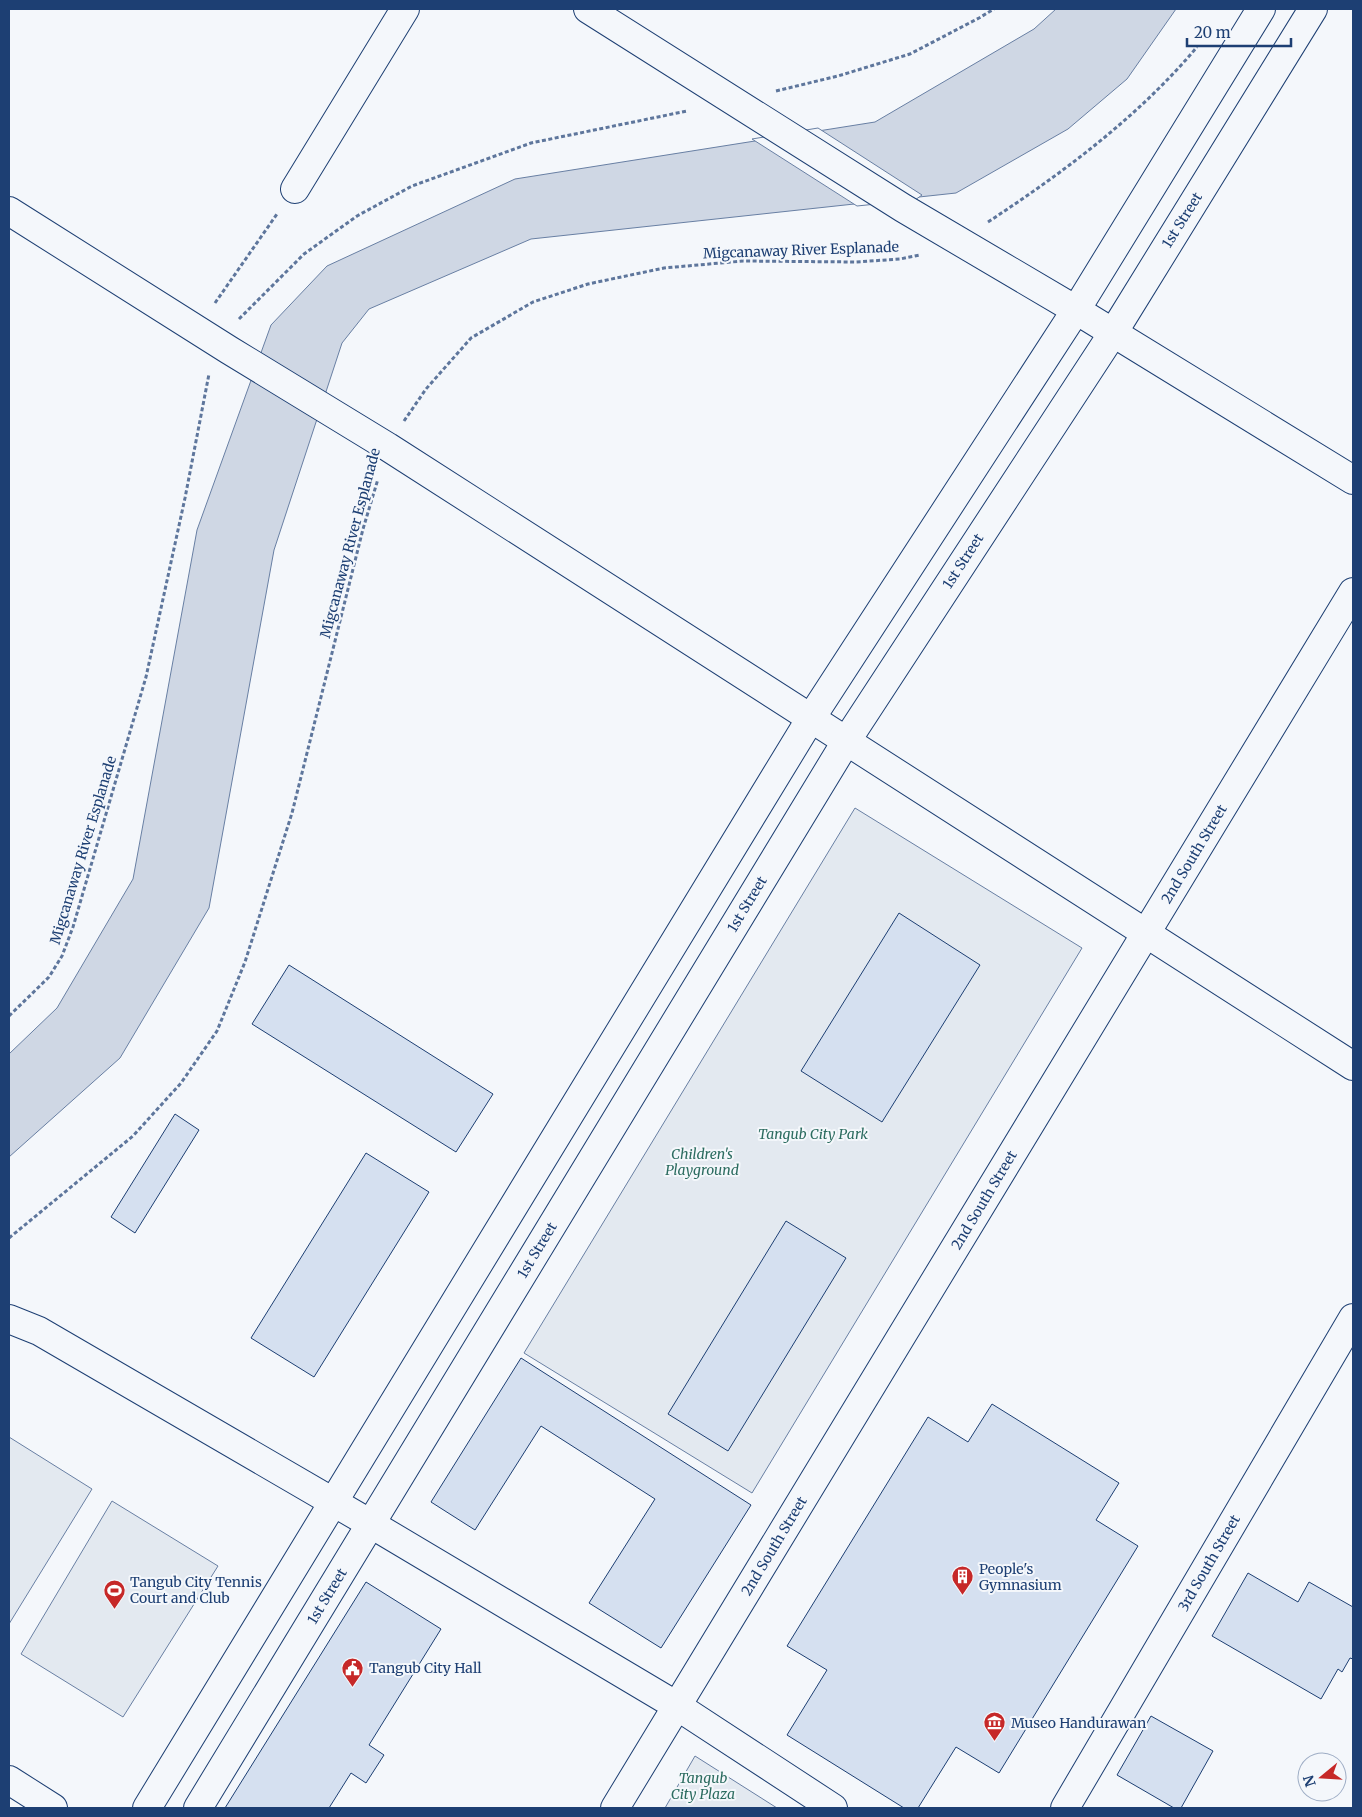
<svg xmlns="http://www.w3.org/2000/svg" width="1362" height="1817" font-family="Merriweather,serif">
  <rect width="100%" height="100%" fill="#f4f7fb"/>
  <path fill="#e3e9f0" stroke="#687fa3" d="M855 808 1082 948 752 1493 524 1353Z
    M9 1437 92 1489 9 1624Z
    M112 1501 218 1566 123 1717 21 1654Z
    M695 1756 777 1808H665Z"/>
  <path fill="#cfd7e4" stroke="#687fa3" d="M1056 9H1176L1127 79 1068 129 956 193 531 239 369 309 342 343 274 550 209 908 120 1058 9 1157V1054L57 1008 133 879 197 530 271 325 327 266 515 179 875 122 1034 29Z"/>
  <path fill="#f4f7fb" stroke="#687fa3" d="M818 128 922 195 915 200 857 206 752 139Z"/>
  <path fill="#d5e0f0" stroke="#1d3f73" d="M899 913 980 965 882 1122 801 1071Z
    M289 965 493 1094 456 1152 252 1024Z
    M175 1114 199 1130 135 1233 111 1217Z
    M366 1153 429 1192 314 1377 251 1338Z
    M786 1221 846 1258 728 1451 668 1414Z
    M521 1358 751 1505 661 1648 589 1603 655 1499 541 1426 475 1530 431 1502Z
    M992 1404 1119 1483 1096 1520 1138 1546 999 1773 956 1747 918 1808H904L787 1735 827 1670 787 1646 928 1417 968 1442Z
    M1248 1573 1298 1602 1309 1582 1353 1607V1659L1350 1658 1342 1672 1338 1669 1321 1699 1212 1636Z
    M366 1582 441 1629 369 1745 384 1755 366 1783 351 1773 329 1808H225Z
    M1151 1716 1213 1751 1181 1808H1174L1117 1775Z"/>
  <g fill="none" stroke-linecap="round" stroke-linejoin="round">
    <defs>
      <path id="minor" d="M588 9 903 208 1076 310 1353 480
        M295 189 405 9
        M9 211 229 350 388 447 1353 1066
        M9 1319 39 1331 371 1524 677 1706 833 1808
        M615 1808 1353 592
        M1065 1808 1353 1318"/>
      <path id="tertiary" d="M9 1780 53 1808"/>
      <path id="secondary" d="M147 1808 811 718 1076 310 1261 9
        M198 1808 847 740 1113 333 1313 9"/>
    </defs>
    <use href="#minor" stroke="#1d3f73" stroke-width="30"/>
    <use href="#tertiary" stroke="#1d3f73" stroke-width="30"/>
    <use href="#secondary" stroke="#1d3f73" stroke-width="30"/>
    <path stroke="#5e769c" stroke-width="3" stroke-dasharray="4 2.5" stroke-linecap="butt" d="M776 91 838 76 910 54 979 18 994 9
      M988 222C1064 172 1138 117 1197 47
      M215 303 277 214
      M239 319 304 254 357 216 412 186 531 143 687 111
      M404 421 426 389 471 338 533 302 588 284 664 268 743 261 856 262 900 259 920 255
      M9 1016 49 977 62 956 73 927 146 677 185 498 209 374
      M9 1238 133 1136 181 1083 217 1031 245 962 292 813 363 529 378 479"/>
    <use href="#minor" stroke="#f4f7fb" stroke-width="28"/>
    <use href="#tertiary" stroke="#f4f7fb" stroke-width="28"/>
    <use href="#secondary" stroke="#f4f7fb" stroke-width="28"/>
  </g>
  <defs>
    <symbol id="building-pin" viewBox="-11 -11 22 30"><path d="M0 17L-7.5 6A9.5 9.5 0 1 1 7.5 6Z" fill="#c62828" stroke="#f4f7fb"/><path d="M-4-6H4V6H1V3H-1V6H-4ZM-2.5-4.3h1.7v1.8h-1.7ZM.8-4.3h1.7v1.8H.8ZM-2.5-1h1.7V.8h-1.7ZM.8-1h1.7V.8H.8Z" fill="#fff"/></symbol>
    <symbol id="stadium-pin" viewBox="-11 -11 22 30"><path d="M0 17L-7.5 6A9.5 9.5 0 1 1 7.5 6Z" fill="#c62828" stroke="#f4f7fb"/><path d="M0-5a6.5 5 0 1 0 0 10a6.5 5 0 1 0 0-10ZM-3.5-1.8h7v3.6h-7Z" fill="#fff"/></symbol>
    <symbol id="civic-pin" viewBox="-11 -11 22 30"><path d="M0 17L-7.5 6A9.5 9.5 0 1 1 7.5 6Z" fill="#c62828" stroke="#f4f7fb"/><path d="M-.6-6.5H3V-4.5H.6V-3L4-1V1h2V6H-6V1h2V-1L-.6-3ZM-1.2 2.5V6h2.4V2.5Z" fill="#fff"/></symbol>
    <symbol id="museum-pin" viewBox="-11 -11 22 30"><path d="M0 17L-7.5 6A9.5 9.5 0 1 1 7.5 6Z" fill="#c62828" stroke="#f4f7fb"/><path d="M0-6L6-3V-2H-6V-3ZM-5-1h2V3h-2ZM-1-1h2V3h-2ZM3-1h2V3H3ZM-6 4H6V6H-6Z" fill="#fff"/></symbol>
  </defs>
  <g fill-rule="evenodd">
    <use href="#building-pin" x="950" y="1564" width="25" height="34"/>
    <use href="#stadium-pin" x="102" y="1578" width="25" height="34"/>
    <use href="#civic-pin" x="340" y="1656" width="25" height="34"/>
    <use href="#museum-pin" x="982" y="1710" width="25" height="34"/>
  </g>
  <g text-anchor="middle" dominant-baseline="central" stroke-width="4" stroke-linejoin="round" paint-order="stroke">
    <g font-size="14" fill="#1d3f73" stroke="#f4f7fb">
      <text transform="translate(1182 220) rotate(-58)">1st Street</text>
      <text transform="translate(801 250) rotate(-2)">Migcanaway River Esplanade</text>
      <text transform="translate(350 543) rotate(-75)">Migcanaway River Esplanade</text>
      <text transform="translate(963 561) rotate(-57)">1st Street</text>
      <text transform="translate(83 850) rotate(-73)">Migcanaway River Esplanade</text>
      <text transform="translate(1194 854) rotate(-59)">2nd South Street</text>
      <text transform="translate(747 904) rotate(-59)">1st Street</text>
      <text transform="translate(984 1200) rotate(-59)">2nd South Street</text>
      <text transform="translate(537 1250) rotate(-59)">1st Street</text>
      <text transform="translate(774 1546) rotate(-59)">2nd South Street</text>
      <text transform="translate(1209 1563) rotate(-60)">3rd South Street</text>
      <text transform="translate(327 1596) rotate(-59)">1st Street</text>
    </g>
    <g font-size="14" font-style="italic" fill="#2c6c60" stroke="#f4f7fb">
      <text x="813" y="1134">Tangub City Park</text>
      <text x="702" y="1154">Children's<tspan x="702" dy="16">Playground</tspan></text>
      <text x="703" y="1778">Tangub<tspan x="703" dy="16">City Plaza</tspan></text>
    </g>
    <g font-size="14" fill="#1d3f73" stroke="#f4f7fb" text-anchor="start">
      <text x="979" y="1569">People's<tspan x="979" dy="16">Gymnasium</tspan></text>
      <text x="130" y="1582">Tangub City Tennis<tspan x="130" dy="16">Court and Club</tspan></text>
      <text x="369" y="1668">Tangub City Hall</text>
      <text x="1011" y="1723">Museo Handurawan</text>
    </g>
  </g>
  <rect width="1362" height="1817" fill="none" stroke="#1d3f73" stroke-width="20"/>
  <g transform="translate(1322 1777) rotate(252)"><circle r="24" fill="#f4f7fb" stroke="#9eadc5"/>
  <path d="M0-4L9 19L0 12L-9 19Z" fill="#c62828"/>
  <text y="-8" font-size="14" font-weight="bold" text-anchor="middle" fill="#1d3f73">N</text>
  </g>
  <path d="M1187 38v8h104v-8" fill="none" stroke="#1d3f73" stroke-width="2.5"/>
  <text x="1194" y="38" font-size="15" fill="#1d3f73" stroke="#f4f7fb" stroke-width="4" paint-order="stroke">20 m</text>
</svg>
